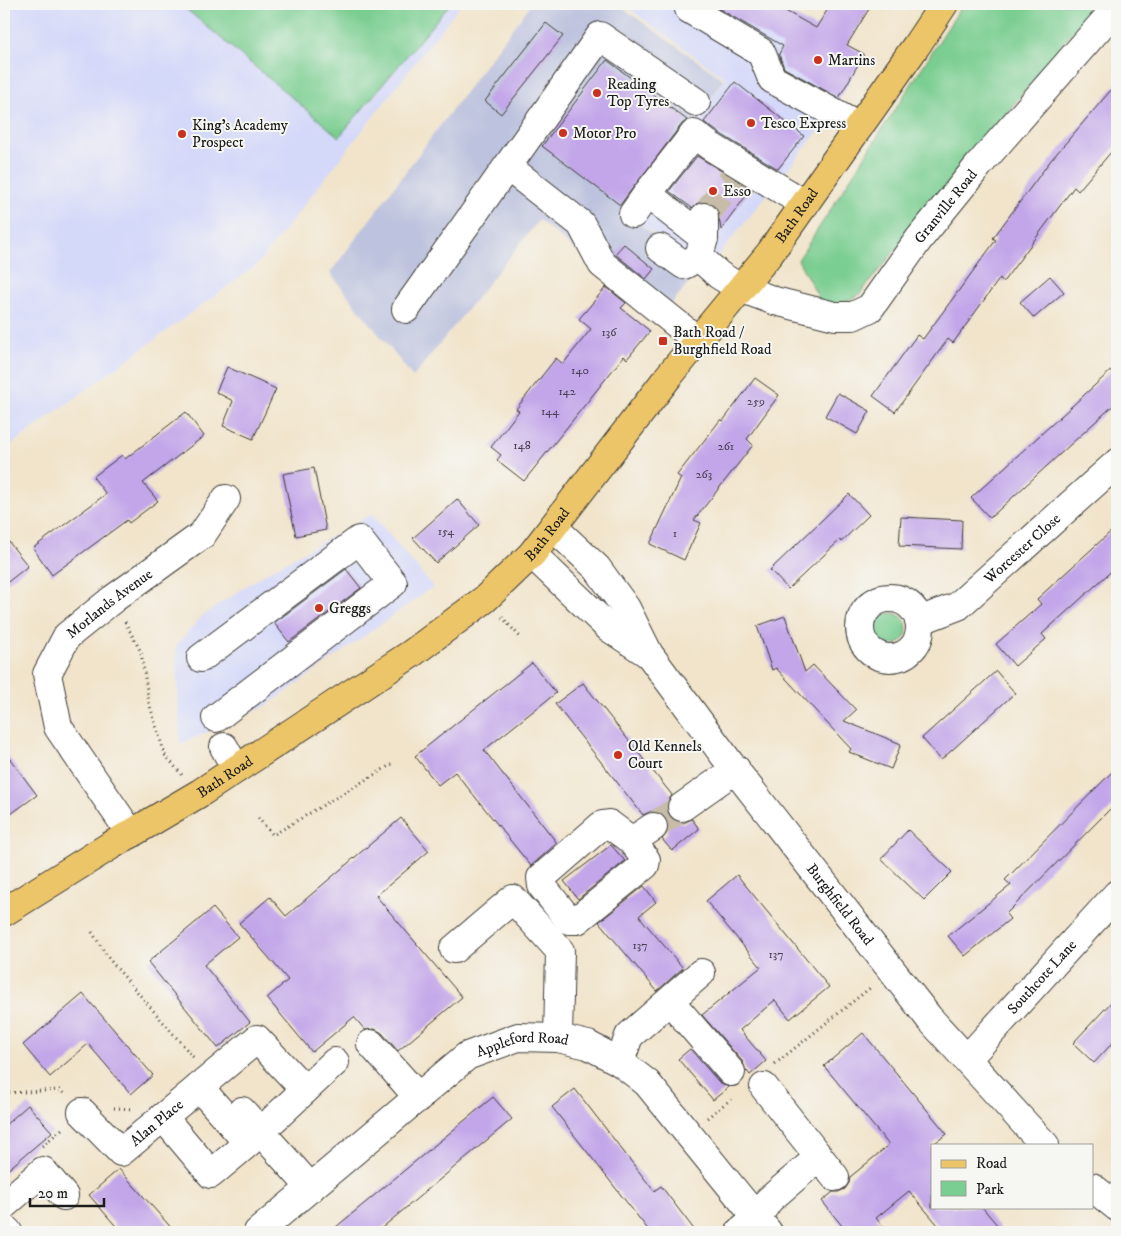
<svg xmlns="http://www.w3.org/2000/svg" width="1121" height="1236" font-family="'IM FELL DW Pica',serif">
  <rect width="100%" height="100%" fill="#f6f6f2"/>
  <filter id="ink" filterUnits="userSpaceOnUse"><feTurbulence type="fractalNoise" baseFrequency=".02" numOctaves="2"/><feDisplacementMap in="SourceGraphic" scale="10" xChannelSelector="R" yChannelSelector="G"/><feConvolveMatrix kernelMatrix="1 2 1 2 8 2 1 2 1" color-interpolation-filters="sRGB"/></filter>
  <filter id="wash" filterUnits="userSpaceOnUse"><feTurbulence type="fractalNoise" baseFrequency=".0096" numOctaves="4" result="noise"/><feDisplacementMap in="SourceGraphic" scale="20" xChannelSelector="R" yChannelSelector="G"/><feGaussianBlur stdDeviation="1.12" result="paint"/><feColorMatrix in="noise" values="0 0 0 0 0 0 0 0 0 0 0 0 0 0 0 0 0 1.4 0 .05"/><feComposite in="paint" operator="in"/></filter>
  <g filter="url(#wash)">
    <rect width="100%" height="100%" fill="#f1e4cb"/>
    <path fill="#d4d8f9" d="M4 4H461L258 264 4 450Z
      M632 4H773L866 55 825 123 704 273 627 213 726 79 628 8Z
      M372 514 433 587 266 706 180 744 176 646 201 617 264 574Z"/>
    <path fill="#bdc3de" d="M531 4H617L724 80 626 213 698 271 659 319 539 220 413 377 330 273Z"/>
    <path fill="#7ace91" stroke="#4b7556" d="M180 4H450L339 137Z
      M963 4H1095L859 295 838 305 821 302 798 260Z
      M875 629a16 16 0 1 1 32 0a16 16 0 1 1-32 0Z"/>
    <g id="blocks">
      <path fill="#c2a6e9" d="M711 4H773L816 28 831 4H872L847 45 864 54 839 98 784 68 779 54 783 46Z
        M546 23 563 36 501 114 485 101Z
        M607 60 687 120 682 124 620 205 542 146Z
        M735 82 804 136 778 169 719 133 704 122Z
        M1117 83V145L1078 191 1074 187 1003 282 1000 278 953 343 948 339 895 412 873 396 917 335 923 339 996 240 993 238 1051 160Z
        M697 156 751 189 721 230 718 210 712 204 704 201 697 203 692 208 669 191Z
        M624 244 654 269 646 279 615 254Z
        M1050 276 1064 292 1034 318 1020 302Z
        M606 287 626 303 621 308 650 331 627 359 624 356 524 481 497 460 501 455 491 447 519 411 516 409 556 358 563 364 591 329 579 319Z
        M1117 365V402L990 518 971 498Z
        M227 367 276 389 253 439 223 426 233 401 216 392Z
        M755 378 779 395 747 439 753 445 694 520 701 523 684 560 650 544 681 478 677 475 721 419 723 421Z
        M838 393 870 411 857 434 825 416Z
        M186 412 204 436 143 483 158 501 129 523 127 520 52 575 33 548 106 494 93 477 122 455 125 459Z
        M314 468 326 530 296 536 283 474Z
        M849 494 869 515 841 542 840 540 788 589 770 570Z
        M457 499 479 525 436 563 413 538Z
        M901 517 962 520 961 549 899 546Z
        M1117 526V566L1042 634 1046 639 1015 666 996 644 1041 604 1037 599Z
        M4 536 28 566 4 585Z
        M346 569 361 588 289 642 274 623Z
        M785 616 805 672 813 665 856 710 844 721 901 744 891 769 849 752 851 749 776 668 772 670 757 626Z
        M532 663 556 693 484 750 557 843 531 866 455 772 438 785 415 756Z
        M996 671 1015 693 941 760 922 738Z
        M583 683 672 795 668 801 666 808 670 816 676 821 683 823 692 819 699 829 672 851 662 839 667 833 669 826 666 818 660 813 652 811 643 815 555 704Z
        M4 751 37 795 4 819Z
        M1117 767V802L1006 914 1010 919 965 956 948 936 1011 885 1005 880Z
        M401 818 429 851 376 896 462 997 398 1051 382 1033 375 1029 365 1030 354 1017 312 1052 267 998 288 980 239 923 270 897 286 916Z
        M908 830 952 872 924 900 881 859Z
        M611 845 625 861 578 899 564 881Z
        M737 875 829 987 790 1019 775 1000 740 1030 766 1061 750 1075 747 1071 746 1072 743 1062 702 1015 761 967 706 901Z
        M644 886 656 902 639 916 683 968 657 991 599 922Z
        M213 908 238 937 204 965 250 1022 218 1048 148 962Z
        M83 994 153 1075 131 1094 88 1044 50 1077 23 1045Z
        M1117 996V1038L1094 1063 1073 1043Z
        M863 1033 947 1134 932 1145V1207H982L1003 1232H944L909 1191 876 1218 888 1232H847L822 1201 833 1192H838L845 1189 849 1183 850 1177 889 1145 824 1066Z
        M690 1049 719 1082 729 1087 713 1100 678 1059Z
        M575 1089 654 1191 661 1186 696 1232H650L552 1107Z
        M493 1097 512 1119 377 1232H330Z
        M28 1105 52 1132 4 1173V1126Z
        M119 1169 175 1232H121L89 1195Z"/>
    </g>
  </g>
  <g filter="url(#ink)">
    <use href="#blocks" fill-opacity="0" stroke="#3c3a36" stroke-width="1"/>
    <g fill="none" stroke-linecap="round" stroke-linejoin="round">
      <path stroke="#c6bca8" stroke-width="28" stroke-dasharray="28 14" stroke-linecap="butt" d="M704 217 732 180 760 177
        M653 827 682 807"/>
      <defs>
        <g id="minor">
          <path d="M689 9 761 52 772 79 859 127"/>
          <path d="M508 167 581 224 602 264 697 340"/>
          <path d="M633 214 647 194"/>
          <path id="s1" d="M704 217V238L699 257 719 275 740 288 775 301 835 316H853L870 308 919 239 979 165 1117 7"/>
          <path d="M704 238 647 194 694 134 710 146 805 204"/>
          <path d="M660 248 684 265 699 257"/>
          <path d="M406 309 600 36 696 102"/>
          <path id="s2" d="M553 527 597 568 626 608 649 654 729 762 929 1018 1027 1126 1045 1145"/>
          <path d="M532 554 608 627 647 653"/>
          <circle cx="890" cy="628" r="30"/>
          <path id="s3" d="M919 621 958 606 1117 463"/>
          <path d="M201 658 359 540 393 583 216 718"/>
          <path d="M224 747 236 769"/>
          <path d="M682 807 736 769"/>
          <path id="s4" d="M131 834 58 727 47 674 67 636 113 599 202 535 226 499"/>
          <path d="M632 841 609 824 602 825 541 878 542 886 569 920H577L645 865 646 860 632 841 653 827"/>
          <path d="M454 949 513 899 560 951 558 1038"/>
          <path d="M670 1001 731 1072"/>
          <path d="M371 1044 419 1098"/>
          <path id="s5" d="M967 1059 1117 894"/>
          <path d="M620 1062 629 1036 701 973"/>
          <path d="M764 1087 835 1177"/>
          <path d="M242 1111 311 1188"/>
          <path id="s6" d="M82 1112 121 1152 257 1039 305 1090 335 1062"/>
          <path d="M163 1117 211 1174 248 1143 199 1087"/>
          <path d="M274 1119 305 1090"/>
          <path d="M1092 1187 1117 1207"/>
          <path d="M4 1205 43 1171 64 1196"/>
          <path d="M4 1228 8 1232"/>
          <path id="s7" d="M258 1232 467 1056 518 1037 558 1038 588 1045 620 1062 647 1083 768 1232"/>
          <path d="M740 1232 756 1219 769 1200 819 1157"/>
        </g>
        <g id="major">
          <path id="s8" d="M4 912 110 846 200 793 411 654 485 599 532 554 668 377 770 253 916 46 944 4"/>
        </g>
      </defs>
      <use href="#minor" stroke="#3c3a36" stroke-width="30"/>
      <use href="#major" stroke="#3c3a36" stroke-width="30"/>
      <path stroke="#3c3a36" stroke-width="3" stroke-dasharray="1 4" stroke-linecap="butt" d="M502 617 520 637
        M125 622 141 652 149 703 165 755 182 775
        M258 818 273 835 394 763
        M92 932 109 959 194 1058
        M775 1064 870 988
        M4 1093 61 1090 64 1094
        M114 1108 133 1109
        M707 1118 731 1099
        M42 1146 62 1129"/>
      <use href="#minor" stroke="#fff" stroke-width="28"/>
      <use href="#major" stroke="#edc569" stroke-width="28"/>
    </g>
  </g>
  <g fill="#c8321e" stroke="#f6f6f2" stroke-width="2">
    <circle cx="818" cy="60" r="5"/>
    <circle cx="597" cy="93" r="5"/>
    <circle cx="751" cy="123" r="5"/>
    <circle cx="563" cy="133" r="5"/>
    <circle cx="182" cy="134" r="5"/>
    <circle cx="713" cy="191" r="5"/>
    <rect x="658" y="336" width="10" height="10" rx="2.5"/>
    <circle cx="319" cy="608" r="5"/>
    <circle cx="618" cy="755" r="5"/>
  </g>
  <g text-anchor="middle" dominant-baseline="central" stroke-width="4" stroke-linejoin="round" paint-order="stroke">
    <g font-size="12" fill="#463e4f">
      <text x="609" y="332">136</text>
      <text x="580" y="370">140</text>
      <text x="567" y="391">142</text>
      <text x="756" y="401">259</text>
      <text x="550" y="411">144</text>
      <text x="522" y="445">148</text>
      <text x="726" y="446">261</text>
      <text x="704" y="474">263</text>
      <text x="446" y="531">154</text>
      <text x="675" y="533">1</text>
      <text x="640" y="945">137</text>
      <text x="776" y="954">137</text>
    </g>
    <g font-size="15" fill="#1c1c1c" stroke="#f6f6f2" text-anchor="start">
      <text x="828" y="60">Martins</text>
      <text x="607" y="84">Reading<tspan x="607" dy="17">Top Tyres</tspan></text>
      <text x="761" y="123">Tesco Express</text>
      <text x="192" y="125">King's Academy<tspan x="192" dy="17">Prospect</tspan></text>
      <text x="573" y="133">Motor Pro</text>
      <text x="723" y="191">Esso</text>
      <text x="673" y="332">Bath Road /<tspan x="673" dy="17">Burghfield Road</tspan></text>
      <text x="329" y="608">Greggs</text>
      <text x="628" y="746">Old Kennels<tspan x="628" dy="17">Court</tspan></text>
    </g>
    <g font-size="15" fill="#1c1c1c" stroke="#f6f6f2">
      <text stroke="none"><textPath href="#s1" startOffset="355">Granville Road</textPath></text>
      <text stroke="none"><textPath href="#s8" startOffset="1069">Bath Road</textPath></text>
      <text stroke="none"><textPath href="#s8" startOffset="664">Bath Road</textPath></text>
      <text stroke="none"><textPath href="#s3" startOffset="128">Worcester Close</textPath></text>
      <text stroke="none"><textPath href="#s4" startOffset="280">Morlands Avenue</textPath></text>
      <text stroke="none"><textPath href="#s8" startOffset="259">Bath Road</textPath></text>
      <text stroke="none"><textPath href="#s2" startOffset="476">Burghfield Road</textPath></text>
      <text stroke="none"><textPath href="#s5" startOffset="111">Southcote Lane</textPath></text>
      <text stroke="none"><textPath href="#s7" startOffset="331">Appleford Road</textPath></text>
      <text stroke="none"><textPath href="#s6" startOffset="102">Alan Place</textPath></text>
    </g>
  </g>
  <rect width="1121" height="1236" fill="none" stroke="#f6f6f2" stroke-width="20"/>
  <rect x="931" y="1144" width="162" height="65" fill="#f6f6f2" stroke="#9f9f9c"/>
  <rect x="941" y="1160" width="25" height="8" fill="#edc569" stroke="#9f9f9c"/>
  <text x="976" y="1168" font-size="15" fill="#1c1c1c">Road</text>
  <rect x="941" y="1181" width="25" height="15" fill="#7ace91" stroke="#9f9f9c"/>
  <text x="976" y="1194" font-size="15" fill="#1c1c1c">Park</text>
  <path d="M30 1198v8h74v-8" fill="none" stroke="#1c1c1c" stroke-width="2.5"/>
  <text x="38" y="1198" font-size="15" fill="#1c1c1c" stroke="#f6f6f2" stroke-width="4" paint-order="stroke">20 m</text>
</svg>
